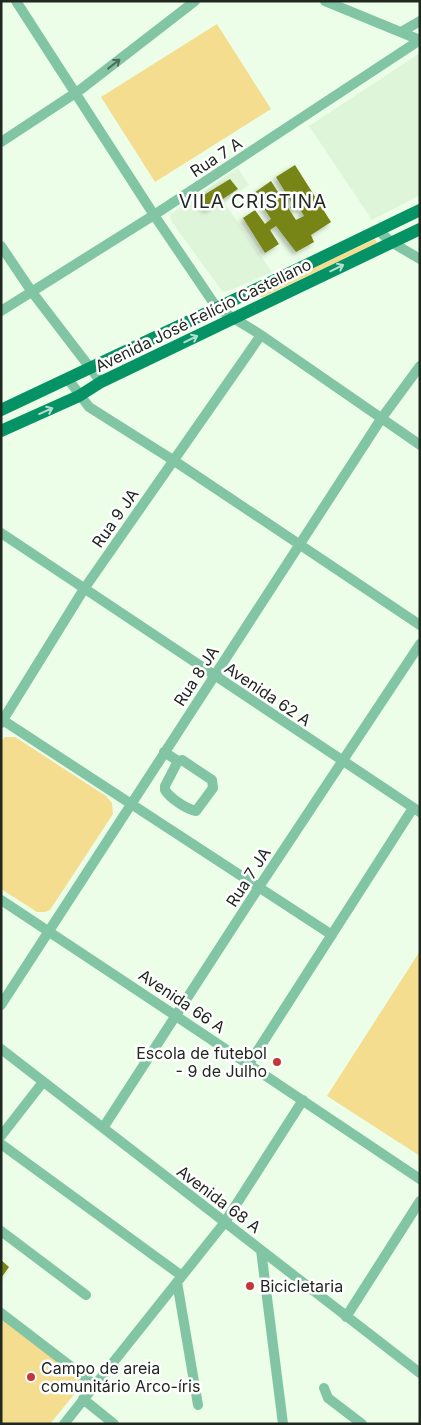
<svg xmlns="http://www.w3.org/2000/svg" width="421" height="1425" font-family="Inter,sans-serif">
  <defs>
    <filter id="shadow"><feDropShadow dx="-3" dy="3" stdDeviation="2.5" flood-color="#0004"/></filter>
  </defs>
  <rect width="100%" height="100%" fill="#ecfee8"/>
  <path fill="#def5d9" d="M420 53V195L372 220 309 126Z
    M238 168 249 185 224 202 272 272 226 292 222 291 172 222 170 216 172 213Z"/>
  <path fill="#f4dd8f" d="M217 24 271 109 155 182 101 97Z
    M375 239 377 243 263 297H260V293Z
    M5 737H15L106 796 112 803 113 814 50 910 45 912H37L1 889V741Z
    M420 951V1156L327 1096Z
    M1 1316 85 1381 50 1424H1Z"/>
  <path fill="#778418" filter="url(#shadow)" d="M295 165 331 222 311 235 314 242 296 252 276 226 270 230 279 244 265 253 243 218 255 210 265 224 271 219 254 193 271 181 296 220 304 216 299 208 293 211 290 207 293 205 276 177Z
    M230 179 238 189 206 210 199 198Z
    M1 1260 9 1267 1 1278Z"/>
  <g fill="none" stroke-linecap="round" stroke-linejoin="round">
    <path stroke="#82c5a5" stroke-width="10" d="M16 1 154 215 217 308 261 335 420 445
      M325 1 420 40
      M401 32 420 21
      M1 142 80 90 195 1
      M378 230 391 242 420 259
      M1 246 32 292 101 382
      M1 311 154 215 420 40
      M68 379 89 407 173 460 420 625
      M1 533 420 812
      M1 719 332 935
      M1 723 84 589 261 335
      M164 752 178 761 182 760 212 780 213 788 196 811C186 809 170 798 165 790V786L178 761
      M1 900 176 1016 420 1179
      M1 1005 381 419 420 366
      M1 1049 420 1373
      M249 1064 413 808
      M103 1128 259 887 420 644
      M1 1136 43 1082
      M1 1144 182 1276
      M1 1231 86 1295
      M261 1250 283 1424
      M177 1282 198 1405
      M1 1313 95 1385
      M346 1317 420 1201
      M324 1388 328 1398 362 1424
      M83 1399 114 1424
      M64 1424 225 1222 303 1100"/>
    <path stroke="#059265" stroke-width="12" d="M1 410 217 308 420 210
      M1 431 79 396 101 382 420 229"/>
  </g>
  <defs><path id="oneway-shaft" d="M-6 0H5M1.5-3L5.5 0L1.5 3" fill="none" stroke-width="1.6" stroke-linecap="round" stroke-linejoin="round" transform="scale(1.25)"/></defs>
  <use stroke="#4d6f5c" href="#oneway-shaft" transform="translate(114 64) rotate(-38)"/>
  <g stroke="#b4ded1">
    <use href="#oneway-shaft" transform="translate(337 268) rotate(-26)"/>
    <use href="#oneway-shaft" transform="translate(191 339) rotate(-26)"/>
    <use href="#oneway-shaft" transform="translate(46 411) rotate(-24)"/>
  </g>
  <g fill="#c53639" stroke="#fff" stroke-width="2">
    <circle cx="277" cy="1062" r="5"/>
    <circle cx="250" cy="1286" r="5"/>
    <circle cx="31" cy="1377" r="5"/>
  </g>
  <g text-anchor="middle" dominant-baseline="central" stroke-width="5" stroke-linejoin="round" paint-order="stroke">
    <g font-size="16" fill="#212820" stroke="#fff">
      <text transform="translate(216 157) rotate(-33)">Rua 7 A</text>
      <text transform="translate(203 315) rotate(-26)">Avenida José Felício Castellano</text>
      <text transform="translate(115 518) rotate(-55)">Rua 9 JA</text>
      <text transform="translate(196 676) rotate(-57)">Rua 8 JA</text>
      <text transform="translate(268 694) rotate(34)">Avenida 62 A</text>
      <text transform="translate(248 877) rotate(-57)">Rua 7 JA</text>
      <text transform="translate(182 1001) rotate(34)">Avenida 66 A</text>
      <text transform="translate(219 1199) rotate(37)">Avenida 68 A</text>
    </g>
    <g font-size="16" fill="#212820" stroke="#fff" text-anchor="start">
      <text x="267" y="1053" text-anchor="end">Escola de futebol<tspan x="267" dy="18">- 9 de Julho</tspan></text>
      <text x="260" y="1286">Bicicletaria</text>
      <text x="41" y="1368">Campo de areia<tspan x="41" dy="18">comunitário Arco-íris</tspan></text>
    </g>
    <g font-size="19" letter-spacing="1" fill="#212820" stroke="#fff">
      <text x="253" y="201">VILA CRISTINA</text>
    </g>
  </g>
  <rect width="421" height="1425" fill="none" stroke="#212820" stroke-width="5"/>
</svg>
